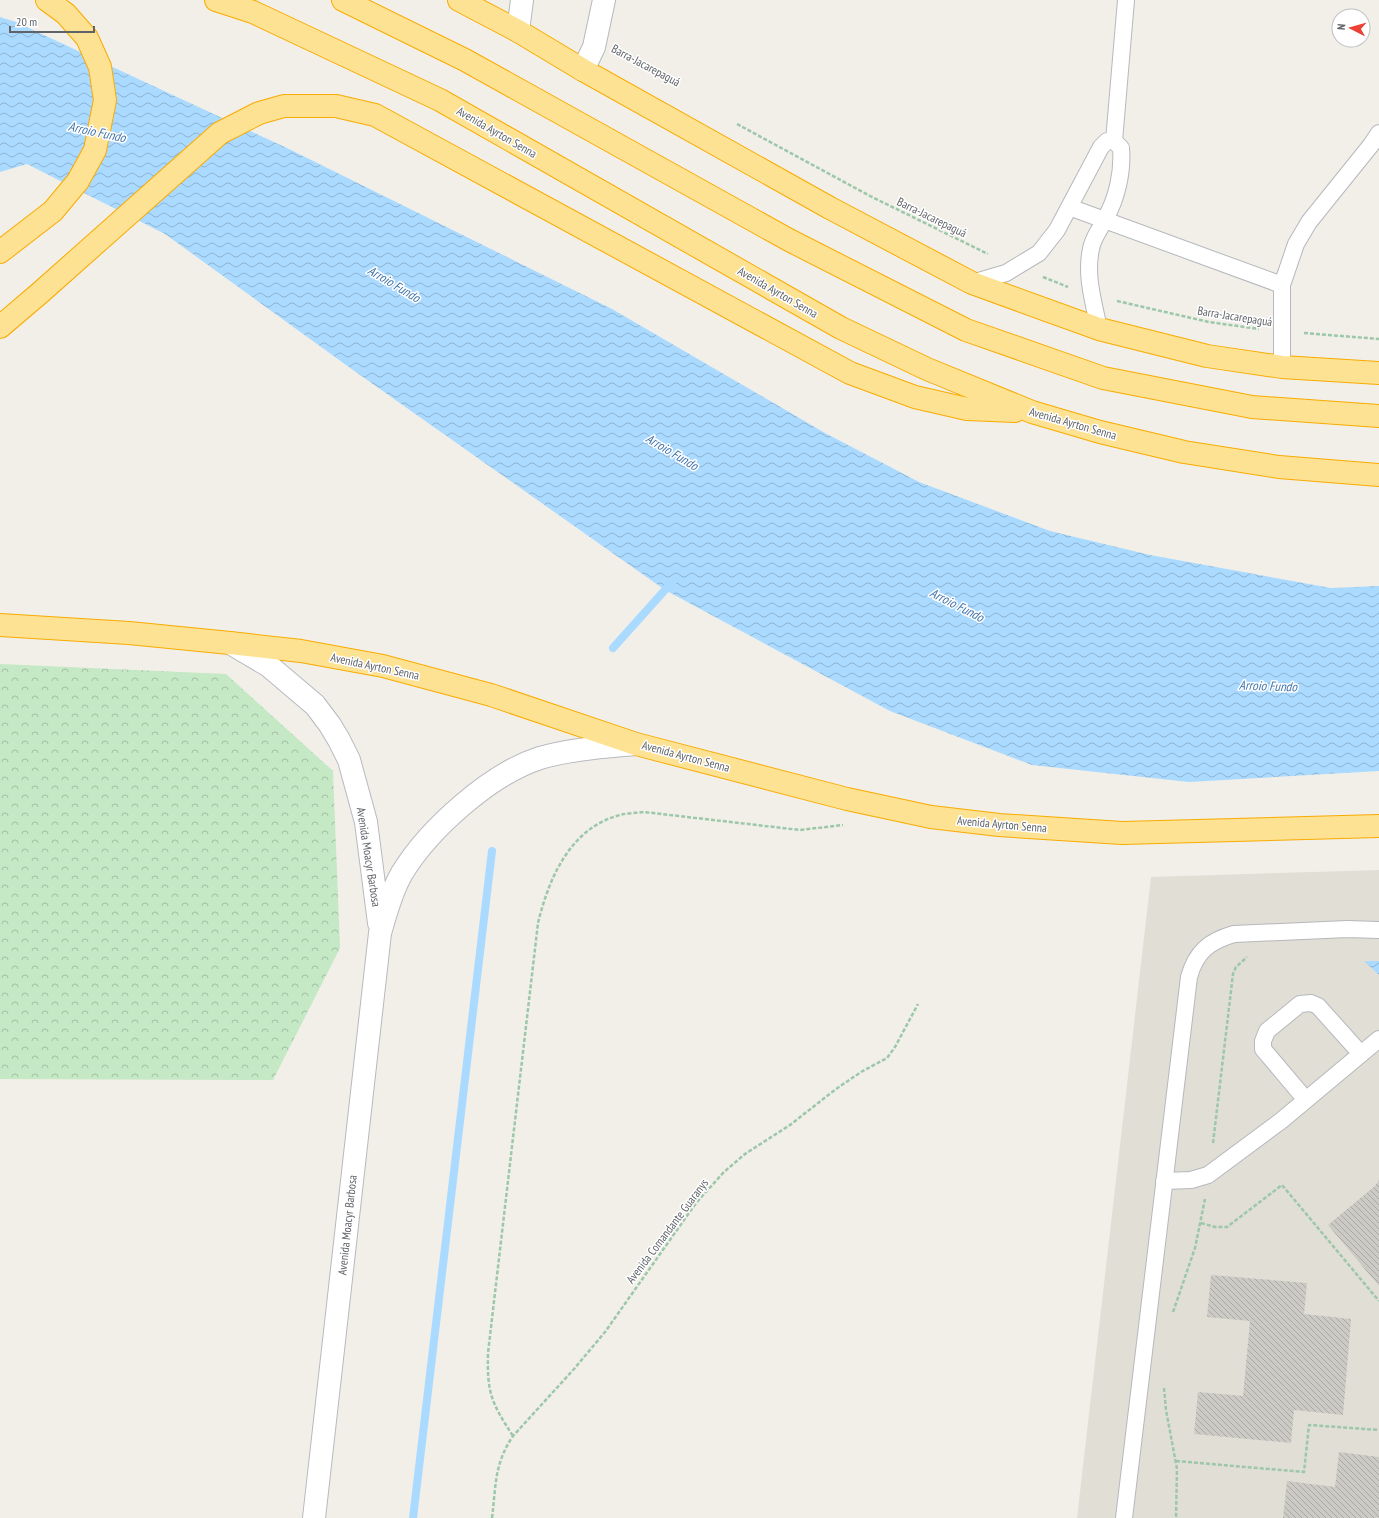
<svg xmlns="http://www.w3.org/2000/svg" width="1379" height="1518" font-family="'PT Sans Narrow',sans-serif">
  <defs>
    <pattern id="forest-crowns" width="20" height="18" patternUnits="userSpaceOnUse"><rect width="20" height="18" fill="#c5e8c5"/><path d="M2 6a3 3 0 1 1 6 0M12 15a3 3 0 1 1 6 0" fill="none" stroke="#a3c0a4"/></pattern>
    <pattern id="water-waves" width="16" height="10" patternUnits="userSpaceOnUse"><rect width="16" height="10" fill="#aadaff"/><path d="M0 5q4-4 8 0t8 0" fill="none" stroke="#8eb4d2"/></pattern>
    <pattern id="building-back-hatch" width="6" height="6" patternUnits="userSpaceOnUse"><rect width="6" height="6" fill="#cccac5"/><path d="M-1 5l2 2M0 0l6 6M5-1l2 2" fill="none" stroke="#a9a8a4"/></pattern>
  </defs>
  <rect width="100%" height="100%" fill="#f1efe8"/>
  <path fill="#e1ded6" d="M1379 870V1518H1077L1151 877Z"/>
  <path fill="url(#forest-crowns)" d="M0 664 226 674 333 771 340 948 273 1080 0 1079Z"/>
  <path fill="url(#water-waves)" d="M0 17 16 22 289 149 612 309 825 433 919 482 1050 531 1150 555 1331 588 1379 586V771L1189 782 1032 765 890 711 665 590 353 370 165 234 27 164 0 172Z
    M1364 961H1379V975Z"/>
  <g fill="none" stroke-linecap="round" stroke-linejoin="round">
    <path stroke="#aadaff" stroke-width="8" d="M613 648 673 581
      M413 1518 492 851"/>
  </g>
  <path fill="url(#building-back-hatch)" d="M1379 1180V1286L1328 1225 1375 1186Z
    M1211 1275 1307 1283 1304 1314 1351 1319 1343 1415 1294 1410 1291 1443 1194 1434 1198 1392 1243 1396 1250 1321 1207 1317Z
    M1339 1452 1379 1457V1518H1283L1287 1481 1335 1487Z"/>
  <g fill="none" stroke-linecap="round" stroke-linejoin="round">
    <defs>
      <path id="lane" d="M1114 141 1126 0
        M1069 207 1282 285
        M972 283 1006 273 1039 253 1057 230 1101 147 1107 141H1114L1121 148C1123 171 1117 199 1105 219 1100 230 1093 237 1091 249 1085 276 1094 303 1099 329
        M1282 367V285L1296 244 1309 222 1371 145 1379 133
        M1306 1100 1263 1049V1041L1267 1031 1300 1004 1311 1003 1318 1006 1361 1054
        M1164 1181 1191 1180 1208 1175 1282 1120 1379 1039
        M1124 1518 1189 977C1196 952 1209 941 1234 934L1347 929 1379 930"/>
      <path id="street" d="M518 31 522 0
        M583 70 594 47 604 0"/>
      <path id="secondary" d="M230 643 269 666 315 705 330 725 339 740 349 760 366 822 379 923
        M314 1518 380 933C386 913 391 892 402 873 429 829 490 774 540 758 571 749 604 747 636 744"/>
      <path id="highway" d="M216 0 253 12 440 100 841 328 927 369 1032 412 1100 432 1184 452 1279 467 1379 475
        M343 0 465 60 789 240 966 330 1103 378 1252 407 1379 416
        M459 0 518 31 583 70 830 208 972 283 1099 329 1207 356 1282 367 1379 373
        M0 252 53 211 78 181 95 150 105 100 100 67 87 38 66 14 47 0
        M0 327 41 292 220 133 259 113 284 106H336L375 115 850 373 915 397 967 409 1015 411
        M0 625 129 633 230 643 301 651 383 666 491 695 636 744 847 799 931 817 999 825 1122 833 1379 826"/>
    </defs>
    <use href="#lane" stroke="#b5b8bc" stroke-width="18"/>
    <use href="#street" stroke="#b5b8bc" stroke-width="24"/>
    <use href="#secondary" stroke="#b6babf" stroke-width="24"/>
    <use href="#highway" stroke="#f9ab00" stroke-width="24"/>
    <path stroke="#9cc7a9" stroke-width="2.5" stroke-dasharray="4 2" stroke-linecap="butt" d="M737 124 870 196 988 254
      M1043 277 1068 287
      M1117 301 1209 322 1259 329
      M1304 333 1379 339
      M1213 1143 1233 974 1236 967 1247 957
      M1201 1223 1215 1227H1227L1282 1185 1379 1301
      M1173 1312 1195 1248 1205 1199
      M1164 1388 1166 1410 1177 1469 1176 1518
      M513 1436C491 1402 487 1393 488 1353L538 923C549 878 570 828 620 815 627 813 636 813 644 812L800 830 843 825
      M1176 1461 1304 1472 1309 1425 1379 1430
      M492 1518C496 1486 494 1464 513 1436L574 1369 605 1332 696 1203 724 1172 745 1154 790 1125 836 1089 861 1072 887 1058 895 1047 918 1004"/>
    <use href="#lane" stroke="#fff" stroke-width="16"/>
    <use href="#street" stroke="#fff" stroke-width="22"/>
    <use href="#secondary" stroke="#fff" stroke-width="22"/>
    <use href="#highway" stroke="#fde293" stroke-width="22"/>
  </g>
  <g text-anchor="middle" dominant-baseline="central" stroke-width="3" stroke-linejoin="round" paint-order="stroke">
    <g font-size="12" fill="#5f6368" stroke="#fff">
      <text transform="translate(646 65) rotate(28)">Barra-Jacarepaguá</text>
      <text transform="translate(497 132) rotate(30)">Avenida Ayrton Senna</text>
      <text transform="translate(932 217) rotate(26)">Barra-Jacarepaguá</text>
      <text transform="translate(778 292) rotate(30)">Avenida Ayrton Senna</text>
      <text transform="translate(1235 316) rotate(9)">Barra-Jacarepaguá</text>
      <text transform="translate(1073 423) rotate(16)">Avenida Ayrton Senna</text>
      <text transform="translate(375 666) rotate(12)">Avenida Ayrton Senna</text>
      <text transform="translate(686 756) rotate(15)">Avenida Ayrton Senna</text>
      <text transform="translate(1002 824) rotate(5)">Avenida Ayrton Senna</text>
      <text transform="translate(369 857) rotate(81)">Avenida Moacyr Barbosa</text>
      <text transform="translate(347 1225) rotate(-84)">Avenida Moacyr Barbosa</text>
      <text transform="translate(667 1231) rotate(-53)">Avenida Comandante Guaranys</text>
    </g>
    <g font-size="13" font-style="italic" fill="#4174aa" stroke="#fff">
      <text transform="translate(97 132) rotate(12)">Arroio Fundo</text>
      <text transform="translate(394 284) rotate(31)">Arroio Fundo</text>
      <text transform="translate(672 452) rotate(31)">Arroio Fundo</text>
      <text transform="translate(957 605) rotate(27)">Arroio Fundo</text>
      <text transform="translate(1268 686) rotate(2)">Arroio Fundo</text>
    </g>
  </g>
  <g transform="translate(1351 28) rotate(276)"><circle r="19" fill="#ffffff" stroke="#bfc1c3"/>
  <path d="M0-3L7 15L0 10L-7 15Z" fill="#ea4335"/>
  <text y="-6" font-size="11" font-weight="bold" text-anchor="middle" fill="#5f6368">N</text>
  </g>
  <path d="M10 26v6h84v-6" fill="none" stroke="#5f6368" stroke-width="2"/>
  <text x="16" y="26" font-size="12" fill="#5f6368" stroke="#ffffff" stroke-width="3" paint-order="stroke">20 m</text>
</svg>
